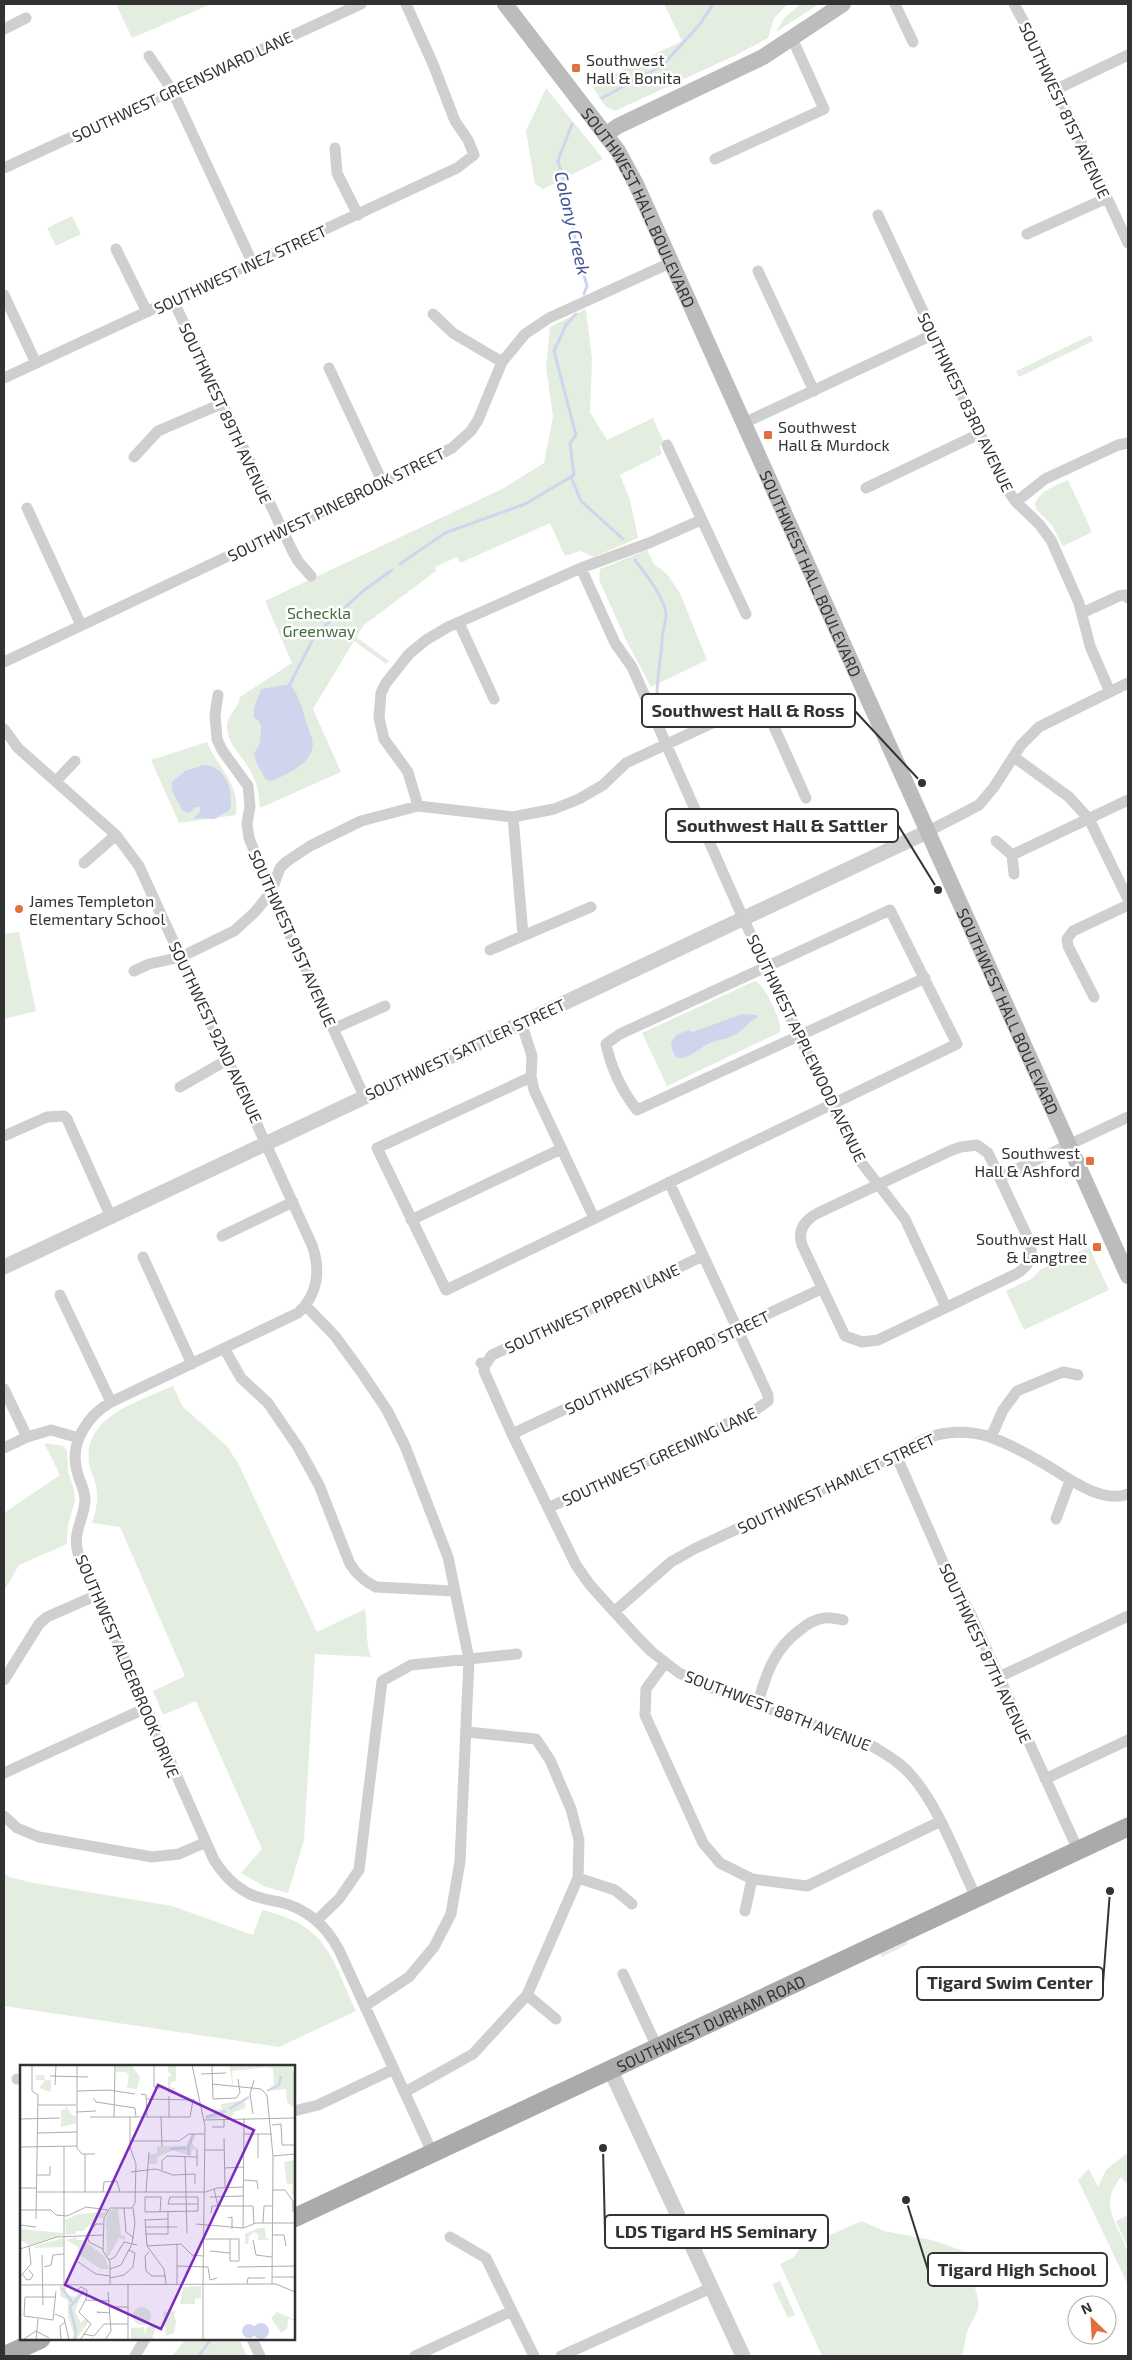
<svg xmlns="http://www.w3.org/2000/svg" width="1132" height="2360" font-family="'Exo 2',sans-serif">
  <rect width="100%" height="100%" fill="#fff"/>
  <path fill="#e3eee1" d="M116 4H208L209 5 132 38Z
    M664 4H788L774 18 768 38 736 55 615 111 606 107 591 85 682 41Z
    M801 4H819L776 32 784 18Z
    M546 88 603 159 543 189 535 184 526 131Z
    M72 216 81 234 56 246 47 228Z
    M586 309 592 359 590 412 607 440 653 418 664 443 659 446 662 454 620 475 630 500 638 538 594 557 580 551 565 556 550 523 460 563 457 557 435 567 436 571 364 625 356 637 389 661 386 664 354 641 313 709 341 772 260 808C259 796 258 785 252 774 245 758 226 744 227 725 228 714 239 708 240 697L292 663 265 601 502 489 544 463 553 416 546 367 550 327Z
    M1091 335 1093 341 1019 377 1016 371Z
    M1068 480 1092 532 1063 546 1052 525 1036 509 1035 504C1039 491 1057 485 1068 480Z
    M647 550 654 564 667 574 680 593 707 660 651 687 626 640 599 580 600 569Z
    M207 742C218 769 240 782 236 815L179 823 151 760Z
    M19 932 36 1011 4 1019V934Z
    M755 981C764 983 783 1023 780 1032L667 1086 642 1033Z
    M1089 1247 1109 1290 1024 1330 1006 1291 1031 1279 1040 1270Z
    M173 1386 183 1407 227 1446 239 1465 317 1632 365 1609C368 1625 365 1642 371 1657L315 1654 304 1840 288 1893 266 1887 241 1873 262 1849 196 1701 163 1715 153 1691 185 1676 120 1527 92 1523C97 1509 99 1496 95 1482 93 1475 90 1470 89 1463 83 1416 140 1401 173 1386Z
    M44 1443 63 1446 67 1450 68 1472 74 1489 75 1501 68 1525 67 1544 19 1565 4 1591V1513L60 1475Z
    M4 1873 9 1877 34 1883 172 1906 253 1935 262 1910C328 1926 330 1955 356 2011L279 2047 4 2006Z
    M907 1941 908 1944 882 1957 880 1954Z
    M1128 2152V2185L1121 2177C1096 2207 1121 2226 1128 2254 1130 2263 1128 2276 1128 2285L1078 2180 1089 2169 1098 2187 1106 2170Z
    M1128 2215V2248L1116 2221Z
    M862 2221 884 2231 932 2240 975 2255 983 2271 975 2288C984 2312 974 2314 967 2332 965 2340 964 2349 962 2356H822L780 2264 793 2258 800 2248Z
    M780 2281 795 2315 788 2318 772 2284Z
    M186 2339H239L247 2356H172Z"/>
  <path fill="#cfd5ed" d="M290 684C299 695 303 711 307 724 308 729 311 734 312 739 318 761 287 775 271 781L266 780 257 764 254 754 260 743 261 726 258 720 254 718V708L261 689Z
    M204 765C226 766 234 791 230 810L214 819 193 818 199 814 201 807H195L190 813 183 811 172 791V782L185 771Z
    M742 1014 757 1015V1018C750 1021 745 1027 739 1032 730 1039 720 1039 710 1043 697 1048 674 1075 671 1042L677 1035 688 1030 693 1032Z"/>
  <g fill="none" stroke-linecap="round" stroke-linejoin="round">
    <path stroke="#cfd5ed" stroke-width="3" d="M602 98 663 65 700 24 713 4
      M572 124 558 161 570 199 576 246 587 286 584 294
      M576 314 566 325 554 351 576 435 570 443 574 475 571 477 581 501 623 539
      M635 560C644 572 665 598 666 614 666 623 662 632 662 641 661 659 657 677 657 695
      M400 564 445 533 525 504 571 477
      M290 684 315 635 363 591 392 570
      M199 2356 211 2339"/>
    <path stroke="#cfcfcf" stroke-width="11" d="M895 4 913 42
      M1014 4 1031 35 1128 243
      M4 29 26 18
      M149 56 172 90 253 264
      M1057 89 1128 55
      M335 148 337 173 358 215
      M715 159 824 109 792 38
      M4 168 361 4
      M878 215 1004 485 1016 502 1039 524 1051 540 1079 603 1090 646 1110 692
      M1027 234 1107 198
      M116 249 147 312
      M758 271 814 391
      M4 295 36 363
      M173 300 292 550 298 561 311 576
      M433 314 453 333 502 362
      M329 368 383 483
      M4 378 457 168 474 155 468 140 455 121 433 64 406 4
      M742 424 932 335
      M667 445 746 614
      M134 457 158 431 221 404
      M866 488 979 434
      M1016 502 1045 479 1118 445 1128 443
      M27 508 81 625
      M581 568 615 643 632 667 743 918 857 1157 905 1219 946 1307
      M1082 613 1119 596 1125 595 1128 598
      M459 623 494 699
      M4 662 383 483 452 448 471 431 478 420 502 362 525 334 549 318 670 263
      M218 695 215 715 217 739 222 750 248 786 250 806 247 824 249 838 279 911 364 1096
      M4 729 18 748 116 835 139 866 312 1245C321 1270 318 1295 298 1313L111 1402C88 1415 69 1443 77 1471 79 1481 85 1489 85 1500 84 1521 72 1531 78 1553L214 1860C223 1874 235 1887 250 1894 260 1899 270 1900 280 1902 307 1909 326 1925 339 1950L432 2152
      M1014 757 1069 797 1089 819 1128 899
      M57 780 75 761
      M418 806 408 772 384 739 379 718 381 693 386 683 409 654 426 640 448 627 581 568 649 543 701 520
      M513 817 523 935
      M927 832 979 805 994 787 1021 745 1039 727 1128 683
      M996 841 1012 855 1014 874
      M1012 855 1128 800
      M84 863 116 835
      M490 950 591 907
      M134 971 149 964 181 957 234 931 255 912 271 892 280 868 286 862 310 846 361 821 418 806 513 817 554 809 579 799 603 785 626 763 762 700 806 798
      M1094 997 1068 946 1067 939 1073 931 1128 905
      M521 1022 532 1056 531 1077 534 1090 594 1218
      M333 1029 385 1006
      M531 1077 377 1148 446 1290 957 1044 890 910 620 1034 606 1044C611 1067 622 1091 637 1110L925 978
      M180 1087 227 1060
      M4 1136 47 1117 64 1116 67 1119 111 1217
      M977 1145 988 1153 1028 1238C1035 1254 1031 1265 1016 1274L878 1340 862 1342 845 1336 802 1245C797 1230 805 1220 818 1213L952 1150 961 1147Z
      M1000 1177 1128 1117
      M411 1220 561 1149
      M222 1236 293 1202
      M143 1257 192 1364
      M60 1295 111 1402
      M306 1306 335 1336 362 1373 387 1410 405 1446 448 1557 469 1659 460 1861 451 1914 434 1947 409 1977 365 2006
      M224 1348 241 1378 268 1403 298 1447 319 1485 350 1564C357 1575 364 1581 376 1587L453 1591
      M481 1363 485 1365 484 1371 512 1434 576 1565 590 1585 639 1639 652 1652 679 1673 707 1686 874 1747C887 1755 901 1763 911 1775 939 1807 957 1858 976 1897
      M485 1365 492 1355 703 1256
      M4 1389 27 1437
      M512 1434 821 1289
      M991 1437 1003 1410 1017 1391 1063 1372 1078 1375
      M4 1448 27 1437 51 1430 79 1438
      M896 1455 946 1569 971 1615 1078 1850
      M548 1508 754 1411 768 1401V1395L669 1182
      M1056 1519 1070 1481
      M614 1612 671 1562 694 1549 896 1455C910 1447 925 1437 941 1434 956 1431 976 1432 990 1437 1009 1444 1030 1455 1048 1466 1069 1479 1102 1504 1128 1494
      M665 1663 646 1689 645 1715 703 1843 720 1863 752 1879 807 1886 939 1822
      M999 1677 1128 1616
      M4 1680 39 1624 47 1617 97 1595
      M758 1703C766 1674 774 1649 800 1630 806 1625 816 1619 824 1618 830 1617 837 1619 843 1620
      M4 1773 146 1708
      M1045 1779 1128 1740
      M4 1816 17 1828 39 1837 152 1857 179 1854 206 1842
      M578 1878 615 1890 632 1904
      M745 1911 752 1879
      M317 1920 339 1899 359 1870 382 1681 411 1665 517 1654
      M623 1974 657 2047
      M527 1995 556 2019
      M17 2079H21
      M405 2092 473 2054 527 1995 578 1878 579 1840 571 1809 550 1760 536 1739 467 1732
      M294 2111 318 2105 394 2069
      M450 2237 486 2258 534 2356
      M252 2339 260 2356
      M135 2356 145 2339
      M415 2356 512 2311
      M561 2356 711 2288"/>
    <path stroke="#cfcfcf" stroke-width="15" d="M4 1267 927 832
      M610 2069 743 2356"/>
    <g stroke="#bcbcbc" stroke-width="16">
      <path id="s1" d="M505 4 618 151 636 184 1128 1276"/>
      <path d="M605 135 618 126 763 57 843 4"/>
    </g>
    <g stroke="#aaa" stroke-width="19">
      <path id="s2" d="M294 2218 1128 1827"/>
      <path d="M4 2356 41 2339"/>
    </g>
  </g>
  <g fill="#e2703c" stroke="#fff" stroke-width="2">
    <rect x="571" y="63" width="10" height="10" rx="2.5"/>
    <rect x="763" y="430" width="10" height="10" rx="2.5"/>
    <circle cx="19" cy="909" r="5"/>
    <rect x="1085" y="1156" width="10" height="10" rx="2.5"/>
    <rect x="1092" y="1242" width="10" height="10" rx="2.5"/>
  </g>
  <g text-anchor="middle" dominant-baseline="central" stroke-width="5" stroke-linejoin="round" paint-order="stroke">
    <g font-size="16" fill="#323232" stroke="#fff" text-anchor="start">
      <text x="586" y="59">Southwest<tspan x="586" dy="18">Hall &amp; Bonita</tspan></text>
      <text x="778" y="426">Southwest<tspan x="778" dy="18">Hall &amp; Murdock</tspan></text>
      <text x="29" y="900">James Templeton<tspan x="29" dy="18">Elementary School</tspan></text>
      <text x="1080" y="1152" text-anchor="end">Southwest<tspan x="1080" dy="18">Hall &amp; Ashford</tspan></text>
      <text x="1087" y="1238" text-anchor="end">Southwest Hall<tspan x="1087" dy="18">&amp; Langtree</tspan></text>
    </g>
    <g font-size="16" fill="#323232" stroke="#fff">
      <text transform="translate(182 86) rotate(-25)">SOUTHWEST GREENSWARD LANE</text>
      <text transform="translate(1065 110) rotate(65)">SOUTHWEST 81ST AVENUE</text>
      <text stroke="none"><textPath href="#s1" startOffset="245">SOUTHWEST HALL BOULEVARD</textPath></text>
      <text transform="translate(240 269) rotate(-25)">SOUTHWEST INEZ STREET</text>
      <text transform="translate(966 402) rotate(64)">SOUTHWEST 83RD AVENUE</text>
      <text transform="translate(226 413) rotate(65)">SOUTHWEST 89TH AVENUE</text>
      <text transform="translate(336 504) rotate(-26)">SOUTHWEST PINEBROOK STREET</text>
      <text stroke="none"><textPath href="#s1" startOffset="650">SOUTHWEST HALL BOULEVARD</textPath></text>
      <text transform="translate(293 938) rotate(66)">SOUTHWEST 91ST AVENUE</text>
      <text stroke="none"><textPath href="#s1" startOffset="1130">SOUTHWEST HALL BOULEVARD</textPath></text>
      <text transform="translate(216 1032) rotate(65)">SOUTHWEST 92ND AVENUE</text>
      <text transform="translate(807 1048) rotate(64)">SOUTHWEST APPLEWOOD AVENUE</text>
      <text transform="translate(465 1049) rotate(-25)">SOUTHWEST SATTLER STREET</text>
      <text transform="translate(592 1308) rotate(-25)">SOUTHWEST PIPPEN LANE</text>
      <text transform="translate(667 1362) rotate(-25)">SOUTHWEST ASHFORD STREET</text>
      <text transform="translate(659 1456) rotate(-25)">SOUTHWEST GREENING LANE</text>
      <text transform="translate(836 1483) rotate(-25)">SOUTHWEST HAMLET STREET</text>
      <text transform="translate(986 1653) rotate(65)">SOUTHWEST 87TH AVENUE</text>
      <text transform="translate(128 1666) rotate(67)">SOUTHWEST ALDERBROOK DRIVE</text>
      <text transform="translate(778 1710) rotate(21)">SOUTHWEST 88TH AVENUE</text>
      <text stroke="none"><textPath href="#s2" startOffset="460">SOUTHWEST DURHAM ROAD</textPath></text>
    </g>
    <g font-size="16" fill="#436e40" stroke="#fff">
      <text x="319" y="612">Scheckla<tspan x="319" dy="18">Greenway</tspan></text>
    </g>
    <g font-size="18" font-style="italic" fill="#415394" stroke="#fff">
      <text transform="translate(573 223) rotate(77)">Colony Creek</text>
    </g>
  </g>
  <g transform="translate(20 2065)">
    <rect width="275" height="275" fill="#fff"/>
    <path d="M96 0H111L120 12 117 24 107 23 109 10 106 7H96ZM148 0H156V16L151 17 150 22 155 23 156 29 148 28V12L152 10 148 7ZM209 0H271L275 11V43L267 37 266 24 247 26 254 20 253 4 247 2 212 6 213 22ZM16 10H24L25 15H31V27L19 23 25 15H16ZM225 35V43L214 47 212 52 186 54 185 51 194 50V45L202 44 201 39ZM45 40 52 50 56 51V58L41 62V45H45ZM172 69H176L172 78 177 84 172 85 171 91 153 85 137 92V99H128L129 90 137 88V81H166ZM275 95V131L272 129 273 119H267L264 97ZM85 144 87 145 83 153H78L63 166H56V169L46 170 45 155 59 149 85 147ZM98 144 101 170 106 171 104 175 99 173 88 192 85 188 87 187 86 153 90 145ZM239 163H245L246 173 251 175H238V169L234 167 229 171 228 179H225V169ZM0 164 43 168V170L9 180 0 175ZM57 172V175H63L85 192 89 204H81L58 189V182L46 175ZM43 173V182L15 183 14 181ZM39 221H46V229L54 232 64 224 66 229H62L55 246 61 258 65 253 69 256 56 275 48 252V235L41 232ZM181 221V233L175 234V239H160L163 222ZM113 251a9 9 0 1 1 18 0a9 9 0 1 1-18 0ZM157 246 154 249 156 257 154 268 146 271 143 247ZM257 247 275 255 268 254 267 264 261 268 251 253ZM127 261H136L132 275H111V263L124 262 125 271Z" fill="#e3eee1"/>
    <path d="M233 266a8 8 0 1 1 16 0a8 8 0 1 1-16 0ZM222 266a7 7 0 1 1 14 0a7 7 0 1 1-14 0Z" fill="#cfd5ed"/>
    <path fill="none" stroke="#cfd5ed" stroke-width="2.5" d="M247 26 259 20 261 11M209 44 229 32M186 52 206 46M150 84 166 83M169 90 168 83 173 70M42 223 52 237M54 275 56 266 50 242 64 226"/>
    <path fill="none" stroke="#adadad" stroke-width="1" d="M12 0V26L18 30 16 154M57 0V83L62 89H75M134 0V22L140 23M172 0 185 61 183 219M192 0 193 34 216 33 220 28 218 14M181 9 206 8M30 11 68 12M192 19 241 24 247 30 253 91 252 219M35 20 36 0M57 26 89 25 115 29M121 29 126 30 127 52M149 31V52M73 33 76 37 115 43 116 52M127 34 175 35M18 40H56M56 47 76 46M233 49 230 29 234 15M70 52H170L173 35M94 52 95 0M141 52 142 81M0 54 40 53M184 55 275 53M252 60 261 59 262 80H275M192 62H204V54M18 68 57 67M224 69H252M238 69V93M204 73 205 122M110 76H159L169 69H185M0 82 57 81M184 85H204M165 91 167 168M253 91 275 89M177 101V84M204 103 224 102M142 105V96L147 91 177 92M111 107 136 104 153 110 175 109V119M16 110H30V101M224 115 237 116 238 124M0 123H16M194 124 198 141M253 125H265L273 136V147M16 127H186L197 123 224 122M65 127V89M83 127 84 117 97 116 100 127M126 127 129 87M141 132H125V147L178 146V132H150L148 139H178M190 132 224 131M104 143 106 167 114 173M0 145H31L36 150 47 151 66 142 88 145M140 147 141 132M191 148 192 141H233L234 159M208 153 212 152V164M125 154 127 181 144 204 146 219M125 155 148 154M243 158 244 141H252M176 159 223 163 236 158H275M0 160 16 162M125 162H157M223 163 224 53M125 169H148V147M252 170H264L266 181M183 174H219V196H210V174M233 175 236 190M127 181 161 179 172 190 183 191M0 184 37 172 83 170M83 184 69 177 67 170 76 159H83M190 186 210 188M129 187 125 191 126 206 132 211H146M22 190 23 240M236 190 252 192M89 195 95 192 104 177 117 180M58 197 76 209 90 211M157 201 188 202 190 215 197 213M24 202 31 200 33 190 44 189M217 202 275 201M90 204 101 200 112 179 115 158 113 143M3 210 7 215 11 214 13 210 9 205M0 212 11 199 9 181M252 212H275M90 213 104 210 113 202 115 188 109 185M90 219V197L83 186 84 153 90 143H112L115 138 116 99 110 82V52M108 219V275M157 219V179M183 219V275M227 219 228 213H245M0 220 256 219 275 227M44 220V81M54 227 61 222 67 225 66 234 59 247 71 259 60 275M35 232H5L4 251 33 255 36 226M66 235 90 236M90 242H108M80 248 77 247 90 248M35 249 44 253 49 275M63 269 74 271 84 259H108M4 274 16 266 29 273M16 275 18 254M41 275 40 261 45 257M85 275 91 266 88 227"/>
    <path fill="#7b2cbf" fill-opacity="0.15" stroke="#7b2cbf" stroke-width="2.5" d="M138 20 234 65 141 264 45 220Z"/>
    <rect width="275" height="275" fill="none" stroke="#323232" stroke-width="2.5"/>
  </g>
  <path fill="none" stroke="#323232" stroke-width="2" d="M922 783L855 711M938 890L898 825M1110 1891L1103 1983M603 2148L605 2232M906 2200L928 2270"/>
  <g fill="#323232" stroke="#fff" stroke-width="2">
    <circle cx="922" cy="783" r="5"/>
    <circle cx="938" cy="890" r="5"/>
    <circle cx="1110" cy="1891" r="5"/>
    <circle cx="603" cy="2148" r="5"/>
    <circle cx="906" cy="2200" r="5"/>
  </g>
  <g fill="#fff" stroke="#323232" stroke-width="2">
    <rect x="642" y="694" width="213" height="33" rx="5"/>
    <rect x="666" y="809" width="232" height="33" rx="5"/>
    <rect x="917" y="1967" width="186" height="33" rx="5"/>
    <rect x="605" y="2215" width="223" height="33" rx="5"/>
    <rect x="928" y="2253" width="179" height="33" rx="5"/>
  </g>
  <g font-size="18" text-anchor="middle" font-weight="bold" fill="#323232">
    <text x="748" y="717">Southwest Hall &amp; Ross</text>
    <text x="782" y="832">Southwest Hall &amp; Sattler</text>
    <text x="1010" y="1989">Tigard Swim Center</text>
    <text x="716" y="2238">LDS Tigard HS Seminary</text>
    <text x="1017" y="2276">Tigard High School</text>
  </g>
  <rect width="1132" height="2360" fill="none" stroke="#323232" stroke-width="10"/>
  <g transform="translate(1092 2320) rotate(335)"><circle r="24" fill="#ffffff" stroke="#adadad"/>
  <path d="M0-4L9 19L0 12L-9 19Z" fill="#e2703c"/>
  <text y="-8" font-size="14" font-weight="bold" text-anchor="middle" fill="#323232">N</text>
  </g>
</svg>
